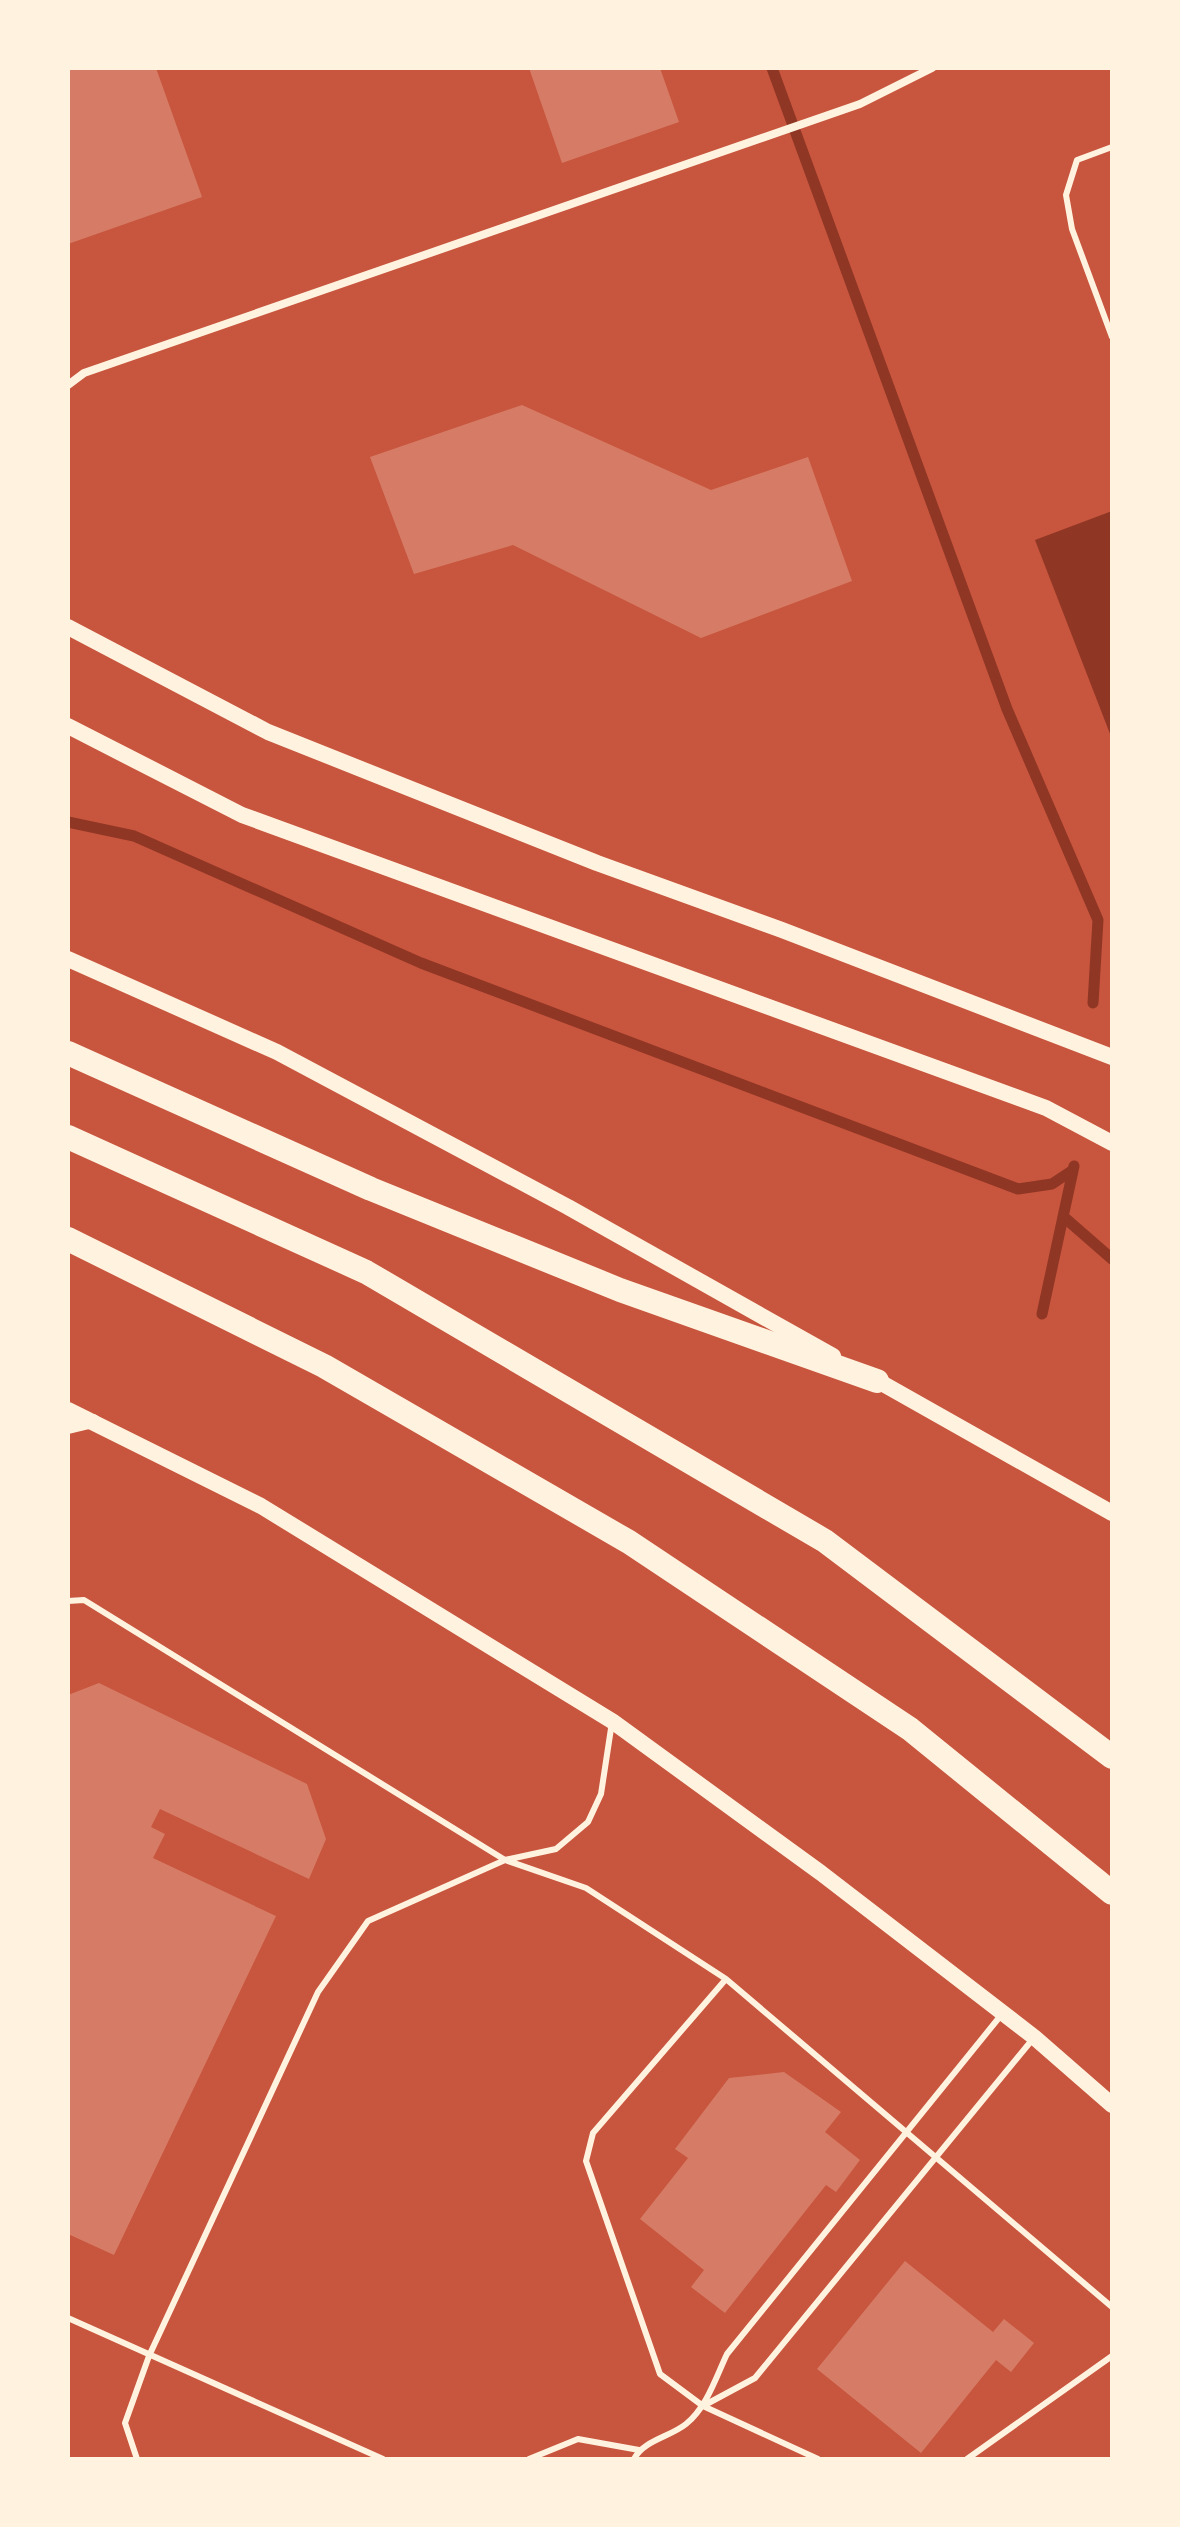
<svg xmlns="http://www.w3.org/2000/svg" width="1180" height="2527" font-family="'Alegreya Sans',sans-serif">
  <rect width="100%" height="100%" fill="#c8553d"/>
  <path fill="#8f3625" d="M1112 511V739L1035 540Z"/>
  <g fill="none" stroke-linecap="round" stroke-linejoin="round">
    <path stroke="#8f3625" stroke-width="11" d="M772 68 1007 709 1098 920 1093 1003
      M68 822 134 836 421 963 1018 1189 1052 1184 1073 1170
      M1065 1218 1112 1259
      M1042 1314 1074 1166"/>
  </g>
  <path fill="#d67c66" d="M68 68H156L202 197 68 244Z
    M529 68H660L679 122 562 163Z
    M522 405 711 490 808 457 852 581 701 638 513 545 414 574 370 457Z
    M99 1683 307 1784 326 1839 309 1879 160 1809 151 1827 165 1834 153 1858 276 1916 114 2255 68 2234V1695Z
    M784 2072 841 2112 825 2132 860 2160 836 2192 826 2185 725 2313 691 2287 704 2270 640 2219 688 2158 675 2149 729 2078Z
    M905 2261 993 2332 1004 2319 1034 2343 1011 2372 996 2360 921 2453 817 2369Z"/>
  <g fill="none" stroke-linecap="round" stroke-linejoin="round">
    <path stroke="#fff3e0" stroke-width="6" d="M1112 147 1077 160 1066 195 1072 229 1112 337
      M68 1601 84 1600 505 1860 586 1888 726 1979 1112 2307
      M726 1979 593 2133 586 2161 660 2374 703 2406 818 2459
      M68 2318 383 2459
      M703 2406 755 2378 1032 2040
      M137 2459 125 2423 149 2356 318 1992 368 1921 505 1860 556 1849 588 1822 601 1794 612 1722
      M529 2459 578 2439 639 2450
      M634 2459C644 2440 670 2437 686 2424 707 2407 716 2377 727 2354L1002 2014
      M967 2459 1112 2356"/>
    <path stroke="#fff3e0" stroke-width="8" d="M68 385 84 373 860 104 932 68"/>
    <path stroke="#fff3e0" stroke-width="14" d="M68 1427 93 1421"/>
    <path stroke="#fff3e0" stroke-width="16" d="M68 627 268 732 597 863 782 930 1112 1057
      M68 726 242 815 1046 1108 1112 1143
      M68 959 277 1052 568 1207 833 1356
      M871 1377 1112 1513
      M68 1410 261 1506 612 1721 821 1873 1034 2037 1112 2105"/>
    <path stroke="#fff3e0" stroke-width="24" d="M68 1053 371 1189 620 1290 877 1381
      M68 1137 366 1272 825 1541 1112 1757
      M68 1239 324 1366 629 1542 910 1729 1112 1893"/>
  </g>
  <rect width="1180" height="2527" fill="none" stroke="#fff3e0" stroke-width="140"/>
</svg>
